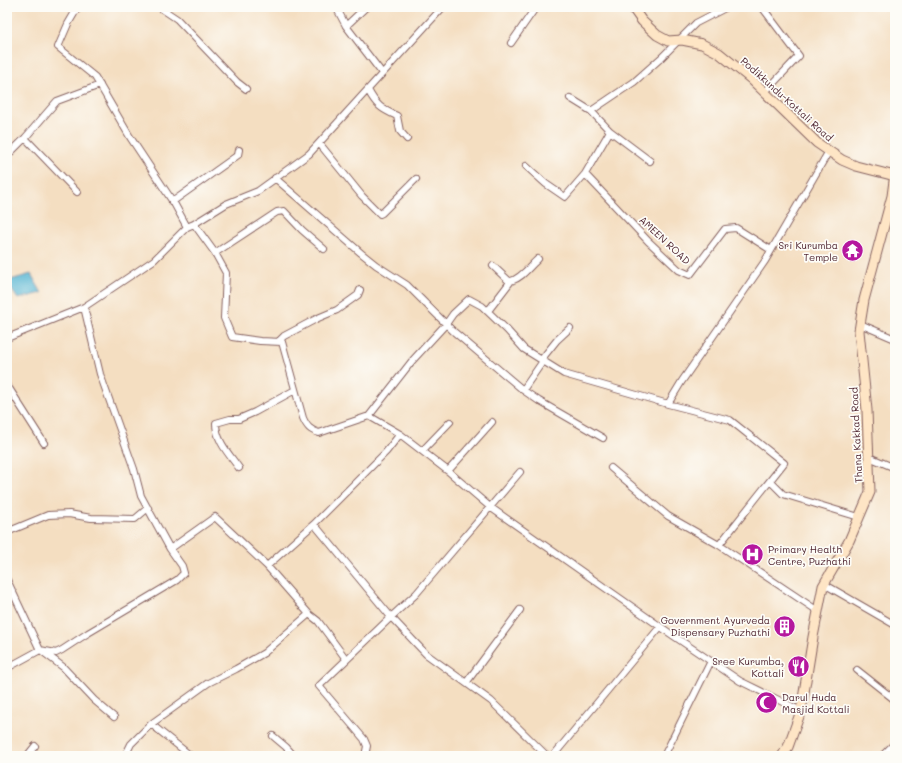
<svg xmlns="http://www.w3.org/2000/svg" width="902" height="763" font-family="Mali,sans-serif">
  <rect width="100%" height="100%" fill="#fdfcf7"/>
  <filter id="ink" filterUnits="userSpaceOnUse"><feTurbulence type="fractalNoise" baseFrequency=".025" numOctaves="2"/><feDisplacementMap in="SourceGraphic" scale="8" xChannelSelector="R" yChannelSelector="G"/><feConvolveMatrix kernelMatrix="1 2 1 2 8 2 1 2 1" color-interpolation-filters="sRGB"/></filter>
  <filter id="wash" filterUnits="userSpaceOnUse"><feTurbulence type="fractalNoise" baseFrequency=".012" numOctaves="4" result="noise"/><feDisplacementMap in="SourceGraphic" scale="16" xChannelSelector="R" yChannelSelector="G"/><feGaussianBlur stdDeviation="0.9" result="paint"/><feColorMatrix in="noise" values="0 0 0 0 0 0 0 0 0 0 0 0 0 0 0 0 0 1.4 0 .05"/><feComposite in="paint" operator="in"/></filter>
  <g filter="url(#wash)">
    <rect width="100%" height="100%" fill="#f4dec1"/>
    <path fill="#53b4d2" stroke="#4e6a7e" d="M31 274 42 293 18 299 7 283V281Z"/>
  </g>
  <g filter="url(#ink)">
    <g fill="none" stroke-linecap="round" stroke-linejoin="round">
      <defs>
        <path id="street" d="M78 7 68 24 58 47 95 77 130 137 175 205 187 227 194 224 215 253 226 273 224 318 232 337 260 341 282 342 303 418C307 427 310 430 319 433L369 416 400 434 448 471 490 507 668 632 740 681 801 711
          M159 7 177 19 237 82 246 89
          M336 7 346 26 382 73
          M762 7 799 56 765 92
          M346 26 366 7
          M511 43 536 7
          M368 90C376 105 381 109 397 116L400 131 407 139
          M570 98 591 111
          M610 131 585 174 648 241 679 270 690 275 725 229 736 228 771 250
          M25 138 77 192
          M319 143 362 196 380 214 382 213 416 179
          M7 156 25 138 57 101 100 85
          M650 161 610 131 591 111 634 82 661 58 696 23 727 7
          M526 166 546 184 565 197 585 174
          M275 178 361 253 376 265 407 285 453 331 523 390 539 401 603 438
          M172 202 238 155 239 150
          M194 224 226 204 258 191 309 154 443 7
          M215 253 277 212 284 211 302 230 324 249
          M493 266 510 282
          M84 307 100 374 134 469 141 496 170 549 215 517 267 566 314 524 386 452 400 434
          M488 311 511 281C522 278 530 266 538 259
          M860 324 895 339
          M7 338 84 307 154 260 187 227
          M278 342 284 336 318 318 337 310 358 295 360 290
          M541 360 557 340 570 328
          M7 385 44 443
          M523 390 543 361
          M668 404 730 420 784 463 719 545 818 611
          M369 416 412 361 446 324 453 314 469 299 482 306 507 330 524 349 564 374 668 404 682 381 765 261 829 151
          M422 451 450 422
          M869 457 895 468
          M239 468C229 454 216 441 216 423L230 419H239L255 412 295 390
          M611 468 668 516 719 545
          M448 471 492 422
          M770 481 783 494 859 517
          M314 524 391 617 416 594 520 472
          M7 532 48 515 69 514 91 518 135 519 148 508
          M267 566 309 614 318 621 346 659
          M7 580 40 650 7 668
          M824 584 895 625
          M40 650 56 653 62 650 88 633 177 580 184 573 182 566 170 549
          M42 651 63 667 94 700 114 717
          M857 670 895 700
          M466 683 520 610
          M151 724 191 756
          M273 736 286 747 294 756
          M27 756 35 746
          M125 756 131 744 151 724 208 683 236 669 264 653 309 614
          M365 756 367 746 364 739 319 686 391 617 426 654 491 701 547 756
          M553 756 660 627
          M664 756 711 661
          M882 756 895 743"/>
        <path id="secondary" d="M632 7 642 21 657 35 668 41 682 40 702 44 719 53 751 79 817 143 842 160 856 166 895 176
          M782 756 788 747 801 711 813 637 823 586 849 541 870 492 867 410 859 331 864 300 892 196 895 173"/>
      </defs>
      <use href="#street" stroke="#866260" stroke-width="8"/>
      <use href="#secondary" stroke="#866260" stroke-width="11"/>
      <use href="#street" stroke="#fff" stroke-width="6"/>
      <use href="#secondary" stroke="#fee5c5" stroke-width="9"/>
    </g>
  </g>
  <defs>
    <symbol id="temple-disc" viewBox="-11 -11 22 22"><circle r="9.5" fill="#b5179e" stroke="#fdfcf7"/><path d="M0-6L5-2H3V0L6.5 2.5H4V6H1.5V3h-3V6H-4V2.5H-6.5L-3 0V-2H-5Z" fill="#fff"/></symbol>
    <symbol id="hospital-disc" viewBox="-11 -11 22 22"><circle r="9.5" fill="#b5179e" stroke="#fdfcf7"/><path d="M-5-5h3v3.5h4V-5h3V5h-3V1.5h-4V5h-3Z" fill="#fff"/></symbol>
    <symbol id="building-disc" viewBox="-11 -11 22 22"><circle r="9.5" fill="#b5179e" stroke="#fdfcf7"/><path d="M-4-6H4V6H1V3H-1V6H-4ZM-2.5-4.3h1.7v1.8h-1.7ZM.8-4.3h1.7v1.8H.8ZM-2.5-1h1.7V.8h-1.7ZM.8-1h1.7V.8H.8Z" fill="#fff"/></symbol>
    <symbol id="restaurant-disc" viewBox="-11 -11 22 22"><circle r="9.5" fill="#b5179e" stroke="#fdfcf7"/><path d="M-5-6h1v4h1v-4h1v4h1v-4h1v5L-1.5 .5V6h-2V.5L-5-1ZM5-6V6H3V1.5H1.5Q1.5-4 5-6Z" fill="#fff"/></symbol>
    <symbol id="mosque-disc" viewBox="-11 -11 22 22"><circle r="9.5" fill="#b5179e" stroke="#fdfcf7"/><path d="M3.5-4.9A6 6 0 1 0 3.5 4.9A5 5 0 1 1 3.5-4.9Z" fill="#fff"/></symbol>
  </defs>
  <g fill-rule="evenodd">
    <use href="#temple-disc" x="840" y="238" width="25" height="25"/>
    <use href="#hospital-disc" x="740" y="542" width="25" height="25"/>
    <use href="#building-disc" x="772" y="614" width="25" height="25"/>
    <use href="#restaurant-disc" x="786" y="654" width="25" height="25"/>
    <use href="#mosque-disc" x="754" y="690" width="25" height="25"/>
  </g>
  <g text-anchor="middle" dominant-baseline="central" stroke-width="3.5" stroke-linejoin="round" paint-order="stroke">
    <g font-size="10" fill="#4a1f2b" stroke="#fdfcf7">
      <text transform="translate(787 99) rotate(42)">Podikkundu-Kottali Road</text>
      <text transform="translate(665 240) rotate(43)">AMEEN ROAD</text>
      <text transform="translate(856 435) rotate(-93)">Thana Kakkad Road</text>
    </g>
    <g font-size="10" fill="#4a1f2b" stroke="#fdfcf7" text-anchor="end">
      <text x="838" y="245">Sri Kurumba<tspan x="838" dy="12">Temple</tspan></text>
      <text x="768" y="549" text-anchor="start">Primary Health<tspan x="768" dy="12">Centre, Puzhathi</tspan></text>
      <text x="770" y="620">Government Ayurveda<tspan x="770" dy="12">Dispensary Puzhathi</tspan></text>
      <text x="784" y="661">Sree Kurumba,<tspan x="784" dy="12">Kottali</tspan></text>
      <text x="782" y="697" text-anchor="start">Darul Huda<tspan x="782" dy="12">Masjid Kottali</tspan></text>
    </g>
  </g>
  <rect width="902" height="763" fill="none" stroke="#fdfcf7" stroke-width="24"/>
</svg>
